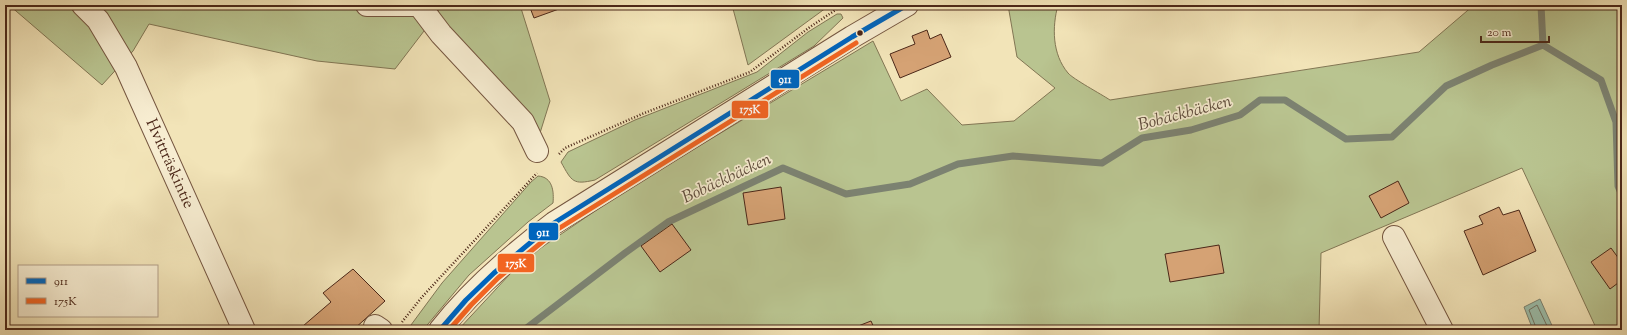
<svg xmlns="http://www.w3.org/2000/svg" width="1627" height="335" font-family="'Sorts Mill Goudy',serif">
  <rect width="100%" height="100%" fill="#f2e4b8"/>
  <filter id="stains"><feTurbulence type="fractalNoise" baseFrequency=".005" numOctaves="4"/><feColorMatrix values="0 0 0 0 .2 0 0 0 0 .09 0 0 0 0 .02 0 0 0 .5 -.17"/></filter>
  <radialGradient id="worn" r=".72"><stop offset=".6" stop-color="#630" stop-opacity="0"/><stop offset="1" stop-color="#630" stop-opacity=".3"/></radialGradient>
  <path fill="#b9c490" stroke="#827654" d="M9 5H383L437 14 440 5H520L550 101 540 133 437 14 395 69 317 61 149 24 133 51 102 85Z
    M732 5H830L748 65Z
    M1008 5H1058C1052 27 1052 54 1068 73 1073 79 1101 94 1110 100L1419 52 1474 5H1622V124L1617 127 1622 135V330H1597L1522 168 1321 253 1319 330H458L523 260 623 192 873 41 901 101 927 89 962 125 1014 121 1055 88 1017 57Z
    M837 14H841L843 18 814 46 595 180C573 185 572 182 561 162L568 152 635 120 757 72 808 32Z
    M538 176C553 177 554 192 553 203L528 222 469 275 423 330H409L408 329 442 283 531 182Z"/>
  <path fill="#9cbfac" stroke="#7c8271" d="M1540 299 1554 330H1533L1524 307Z"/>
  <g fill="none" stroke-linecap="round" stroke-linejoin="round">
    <path stroke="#747362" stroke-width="1" d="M1537 330 1529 310 1537 305 1549 330"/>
    <path stroke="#7c8271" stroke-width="7" d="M1541 5 1543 45
      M524 330 625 253 668 222 783 168 846 194 910 184 958 164 1013 156 1102 163 1142 138 1191 130 1240 115 1260 100H1285L1346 139 1392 137 1446 86 1492 65 1543 45 1601 80 1616 122 1618 186 1622 195"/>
  </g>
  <path fill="#d5a274" stroke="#4b2718" d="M529 5H570L534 18Z
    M927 30 930 39 941 34 951 57 900 78 890 54 915 44 912 36Z
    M1398 181 1409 203 1381 218 1369 196Z
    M781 187 785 219 748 225 743 193Z
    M1499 207 1503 215 1519 210 1536 251 1483 275 1464 231 1483 224 1479 216Z
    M672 224 691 250 660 272 641 246Z
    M1219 245 1224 273 1170 282 1165 254Z
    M1611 248 1622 263V280L1610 289 1591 262Z
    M353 269 385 301 353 330H307L303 326 331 302 323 293Z
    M871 321 875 330H848Z"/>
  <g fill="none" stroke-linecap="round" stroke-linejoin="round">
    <defs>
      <g id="minor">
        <path id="s1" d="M83 5 98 20 126 67 244 330"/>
        <path d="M367 5H422"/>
        <path d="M419 5 441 34 523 122 537 151"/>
        <path d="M1394 237 1442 330"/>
        <path d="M375 326 381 330"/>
        <path d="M440 330C472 289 513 254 554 223L852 37 907 5"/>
      </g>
    </defs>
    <use href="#minor" stroke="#755640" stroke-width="24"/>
    <path stroke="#4b2718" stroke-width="2.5" stroke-dasharray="1 2" stroke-linecap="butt" d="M559 154 565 148 642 114 750 72 810 27 843 5
      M402 322 422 297 537 173"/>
    <use href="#minor" stroke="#f7edd1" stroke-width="22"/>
    <defs>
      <path id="bus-1" d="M440 330 466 300 494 273 554 223 852 37 907 5"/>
      <path id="bus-2" d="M449 330 471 305 498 278 558 229 856 43"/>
    </defs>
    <use href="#bus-1" stroke="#f7edd1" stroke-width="8"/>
    <use href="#bus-2" stroke="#f7edd1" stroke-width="8"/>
    <use href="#bus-1" stroke="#0065bd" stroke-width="5"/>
    <use href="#bus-2" stroke="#f26522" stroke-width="5"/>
  </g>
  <circle fill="#4b2718" stroke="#f7edd1" stroke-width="1.5" cx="860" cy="33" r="3.5"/>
  <g text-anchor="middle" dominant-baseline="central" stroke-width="3.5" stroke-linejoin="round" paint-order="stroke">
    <g font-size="16" fill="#4b2718" stroke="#f7edd1">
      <text stroke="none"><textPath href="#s1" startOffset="182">Hvitträskintie</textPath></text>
    </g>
    <g font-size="17" font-style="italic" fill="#5f4d3d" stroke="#f7edd1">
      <text transform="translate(1185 114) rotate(-15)">Bobäckbäcken</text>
      <text transform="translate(727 179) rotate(-25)">Bobäckbäcken</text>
    </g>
  </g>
  <g stroke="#f7edd1" stroke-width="1.5">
    <rect x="770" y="69" width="30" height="20" rx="4" fill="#0065bd"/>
    <rect x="731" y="100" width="38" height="19" rx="4" fill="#f26522"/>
    <rect x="528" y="222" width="31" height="19" rx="4" fill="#0065bd"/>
    <rect x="497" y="253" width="38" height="20" rx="4" fill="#f26522"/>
  </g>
  <g font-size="11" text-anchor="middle" font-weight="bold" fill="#fff">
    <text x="785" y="83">911</text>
    <text x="750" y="113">175K</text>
    <text x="543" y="236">911</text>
    <text x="516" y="267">175K</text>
  </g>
  <rect width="1627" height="335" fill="none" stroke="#f2e4b8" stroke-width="20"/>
  <rect x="6" y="6" width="1615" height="323" fill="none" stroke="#4b2718" stroke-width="2"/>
  <rect x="10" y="10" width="1607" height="315" fill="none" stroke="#4b2718"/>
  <rect x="18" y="265" width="140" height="52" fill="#f7edd1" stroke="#b29e87"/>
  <rect x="26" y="278" width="20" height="6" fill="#0065bd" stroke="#b29e87"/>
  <text x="54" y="285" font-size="12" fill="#4b2718">911</text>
  <rect x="26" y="298" width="20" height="6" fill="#f26522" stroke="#b29e87"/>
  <text x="54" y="305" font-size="12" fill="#4b2718">175K</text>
  <path d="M1481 36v6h68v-6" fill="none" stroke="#4b2718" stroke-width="2"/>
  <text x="1487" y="36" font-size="12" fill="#4b2718" stroke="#f7edd1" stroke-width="3" paint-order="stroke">20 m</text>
  <rect width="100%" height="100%" filter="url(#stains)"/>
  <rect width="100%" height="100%" fill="url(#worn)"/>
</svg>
